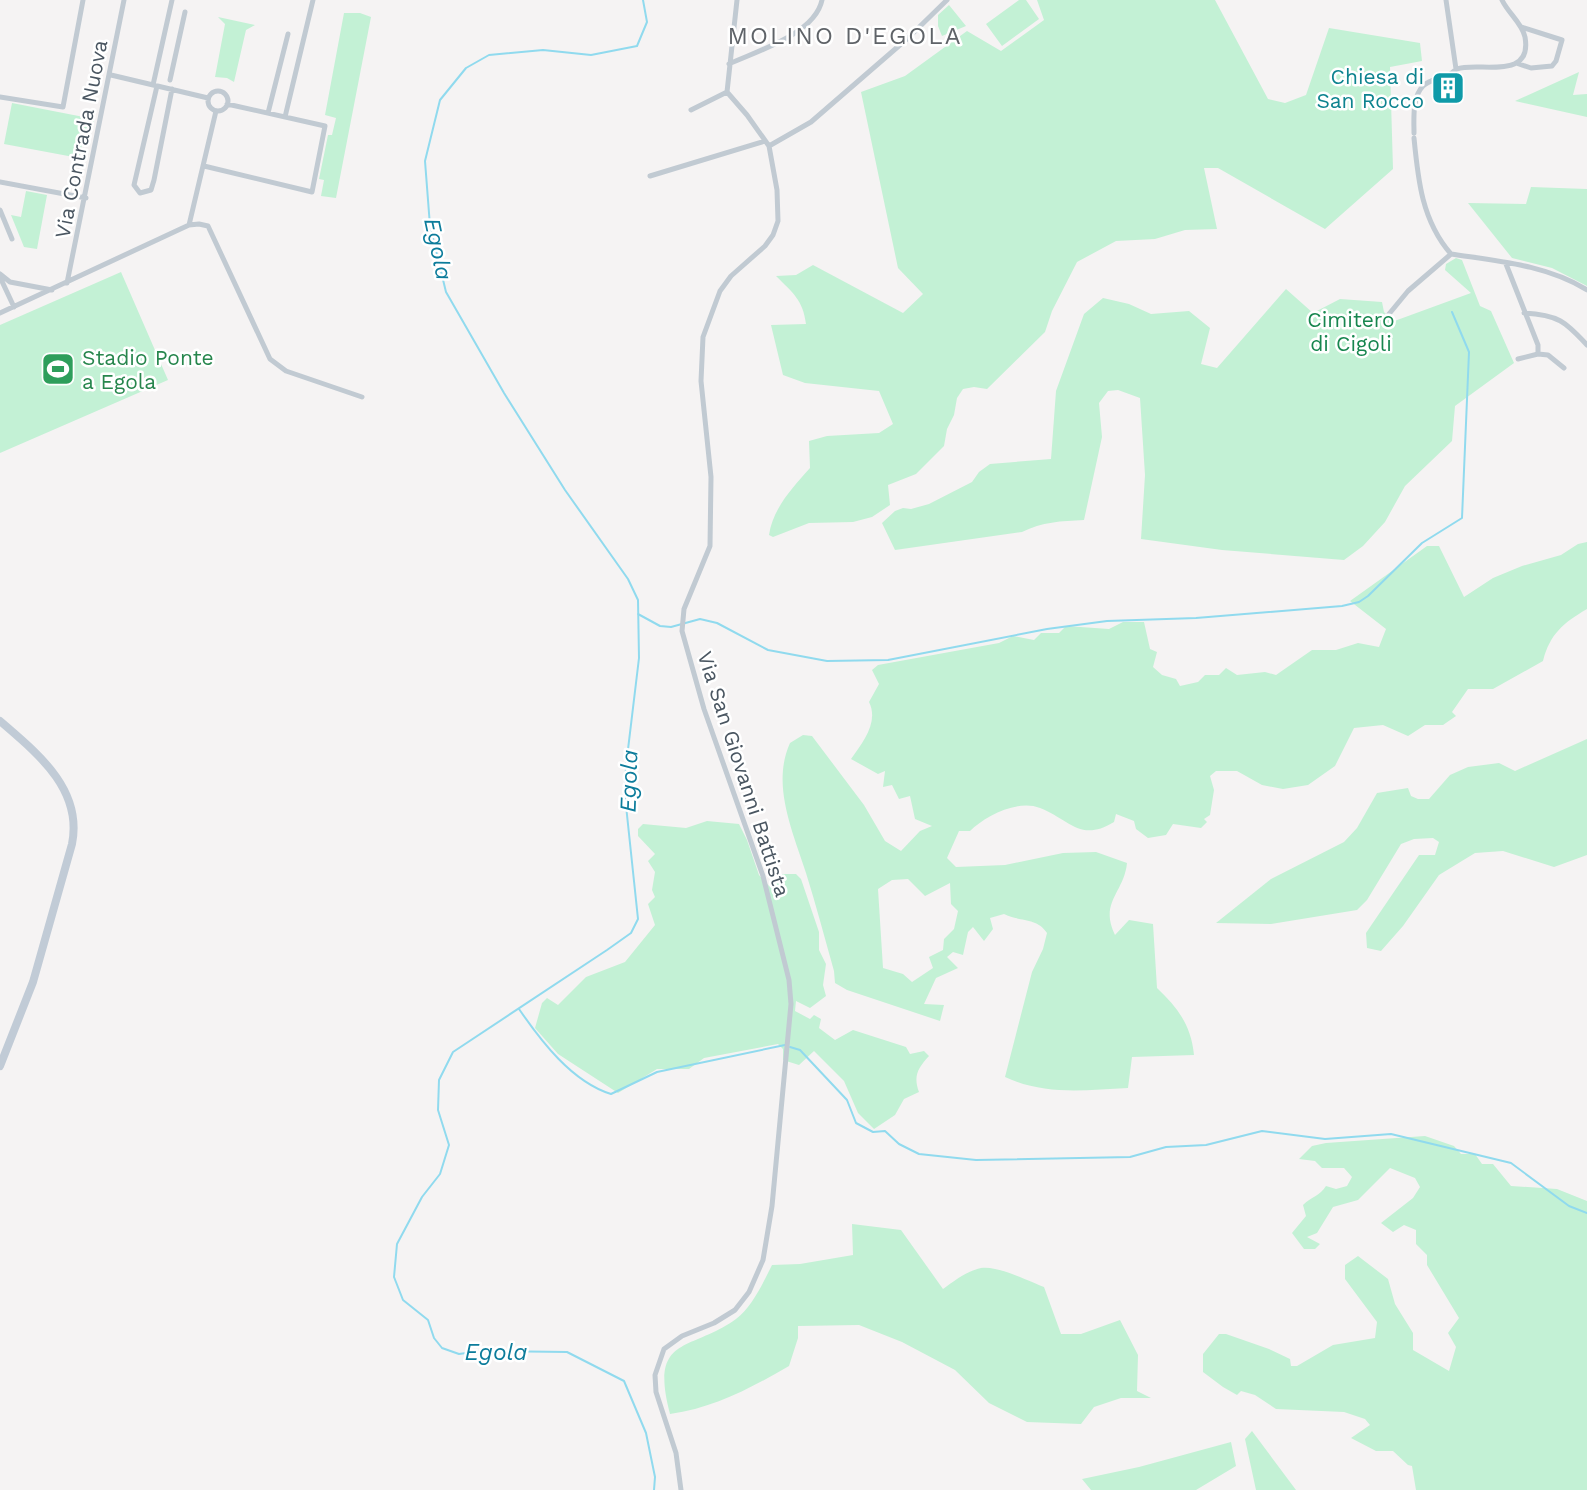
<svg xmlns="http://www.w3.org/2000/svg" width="1587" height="1490" font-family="'Work Sans',sans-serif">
  <rect width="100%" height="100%" fill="#f5f3f3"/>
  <path fill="#c3f1d5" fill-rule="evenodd" d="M1019 0H1026L1039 19 1002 46 986 24Z
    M1037 0H1215L1268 99 1285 103 1306 95 1329 28 1420 43 1422 61 1390 67 1393 169 1325 229 1218 168H1204L1217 229 1185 230 1155 239 1116 241 1077 262 1052 311 1045 332 987 389 974 387 963 389 957 398 954 415 947 429 944 446 916 474 888 485 890 505 872 517 853 522 809 523 773 537 769 535C773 508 793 487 810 468L809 441 827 436 879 433 893 424 879 391 805 383 783 375 771 325 806 324C803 300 793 293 776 276L796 275 813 265 903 313 923 294 898 268 861 92 905 76 967 31 1001 51 1044 20Z
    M949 5 966 26 942 36 938 26V15Z
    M344 13H360L371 17 336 198 321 196 324 180 319 179 328 135H332L336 118 325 115Z
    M218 17 255 25 246 30 234 82 227 78 215 77 225 24Z
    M1579 72 1573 95 1587 94V117L1515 101Z
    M12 103 94 119 93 128 85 130 79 158 4 144Z
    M1531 187 1587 189V286L1552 268 1512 258 1468 203 1526 204Z
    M26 191 47 195 37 249 24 247 11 215 21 217Z
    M1456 258 1462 260 1480 306 1491 311 1514 363 1455 406 1452 441 1405 486 1385 522 1363 546 1344 560 1222 550 1141 539 1145 475 1140 398 1118 390 1108 391 1099 403 1102 437 1084 520C1061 521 1042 522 1022 532L895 550 882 523 895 511 903 508 911 509 929 504 972 482 979 472 990 464 1051 459 1056 391 1084 314 1103 298 1129 304 1151 314 1189 311 1210 328 1201 364 1217 368 1286 289 1313 313 1340 299 1382 302 1384 312 1390 318 1389 323 1471 293 1445 270 1446 264Z
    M121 272 168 380 0 453V325Z
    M1587 542V609C1563 623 1550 634 1543 661L1493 689H1468L1452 712 1456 716 1443 725H1425L1408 736 1383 725 1354 728 1335 766 1308 785 1283 789 1262 785 1237 771H1216L1210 776 1214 790 1210 815 1204 819 1207 822 1201 828 1173 824 1166 835 1148 838 1136 829 1134 821 1116 814 1114 822C1080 843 1069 819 1040 808 1018 799 985 816 970 831H959L947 858 956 867 1005 865 1063 853 1096 852 1127 863C1124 893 1099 902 1115 935L1129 920 1153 924 1157 988C1178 1008 1191 1025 1194 1055L1132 1057 1128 1088C1086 1090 1045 1096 1005 1077L1032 972 1043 949 1047 933C1037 917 1019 922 1004 914L990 918 993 929 984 941 973 927 968 932 963 955 953 952 947 957 958 968 936 978 924 1004 944 1005 940 1021 847 990 835 983 834 971C825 939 816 905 806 873 793 832 771 785 790 743L803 735 812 736 864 805 885 841 901 851 920 831 932 826 915 819 910 796 899 799 892 785 883 787 885 771 878 774 851 759C863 742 879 722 869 702L879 684 872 670 878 665 999 643 1013 636 1034 640 1041 633H1059L1066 626 1109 629 1123 622H1144L1150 649 1157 652 1153 667 1162 675 1176 679 1180 686 1198 682 1205 675H1219L1226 668 1237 675 1265 672 1276 675 1312 650H1336L1358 643 1379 647 1386 629 1350 601 1427 546H1439L1464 597 1493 578 1522 566 1561 555 1578 544ZM908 879 925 896 950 883 951 904 958 911 954 929 944 939 943 950 929 957 933 968 912 982 903 974 883 968 878 889 892 880Z
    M1587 739V855L1554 867 1503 851 1475 853 1439 875 1403 926 1381 951 1367 948 1366 933 1419 855H1435L1439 842 1433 838 1414 839 1401 844 1367 900 1357 910 1271 924 1216 923 1271 879 1344 842 1357 828 1377 793 1408 788 1411 796 1418 799H1429L1450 775 1468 767 1499 763 1515 771Z
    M707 821 739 824 747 840 759 875 771 888 782 874H796L801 879 819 932V950L826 964 823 985 826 996 810 1008 796 1001 795 1011 810 1019 814 1015 821 1019 819 1028 835 1040 853 1030 906 1047 910 1054 924 1051 929 1056C918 1068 913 1076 919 1092L904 1099 895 1115 874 1129 858 1113 844 1081 814 1051 799 1065 783 1060V1049L778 1044 704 1058 689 1069H657L618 1093 558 1054 535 1028 542 1003 547 998 558 1005 586 977 625 962 655 925 648 904 655 897 652 890 655 872 648 861 655 854 638 836V829L643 824 686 828Z
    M1425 1136 1454 1146 1461 1154H1475L1482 1164H1493L1511 1186 1557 1189 1587 1201V1490H1416L1412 1466 1408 1465 1393 1451H1376L1351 1438 1370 1425 1365 1419 1344 1412 1276 1409 1255 1395 1241 1391 1237 1395 1223 1387 1203 1372V1354L1219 1334H1226L1269 1349 1290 1359 1291 1366H1297L1333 1345 1375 1338 1377 1322 1345 1279V1265L1358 1256 1388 1279 1395 1304 1413 1333V1350L1449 1371 1456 1347 1448 1333 1459 1318 1427 1265V1255L1416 1244V1230L1404 1225 1393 1232 1381 1223 1413 1198 1420 1187 1415 1178 1390 1168 1358 1200 1333 1207 1317 1233 1307 1237 1320 1244 1315 1249H1304L1292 1233 1306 1216 1303 1205C1311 1197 1320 1196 1326 1186L1336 1189 1347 1186 1352 1177 1344 1168H1322L1315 1161 1299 1159 1312 1146 1326 1143Z
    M852 1224 901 1230 943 1289C954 1281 967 1271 981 1268 996 1265 1029 1281 1044 1287L1061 1334H1081L1120 1320 1138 1355 1137 1391 1151 1398H1121L1094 1407 1081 1424 1027 1422 989 1403 955 1370 902 1342 859 1325 798 1326V1338L789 1366C751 1388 714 1408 670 1414 649 1335 690 1352 736 1319 752 1307 763 1283 772 1265L800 1264 853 1255Z
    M1252 1431 1296 1490H1256L1245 1439Z
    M1231 1442 1236 1466 1196 1490H1091L1082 1479 1139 1467Z"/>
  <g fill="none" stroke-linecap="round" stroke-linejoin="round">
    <path stroke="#90daee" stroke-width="2" d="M643 0 647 22 637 46 591 55 543 50 489 55 466 68 440 100 425 161 430 226 446 292 504 393 565 490 628 579 638 600 639 658 626 766 625 796 638 919 631 933 607 950 453 1052 439 1080 438 1110 449 1145 440 1174 422 1197 397 1244 394 1277 403 1300 428 1320 434 1338 442 1348 459 1354 481 1351 567 1352 624 1381 646 1433 655 1477 654 1490
      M638 614 660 626 671 627 700 619 717 623 768 650 827 661 888 660 1047 629 1107 621 1196 618 1342 606 1359 602 1368 596 1422 543 1462 518 1469 352 1452 312
      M519 1009C541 1041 572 1082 611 1094L657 1072 785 1045
      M790 1047 800 1050 847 1100 856 1123 873 1132 885 1131 899 1144 919 1154 976 1160 1130 1157 1166 1147 1206 1145 1262 1131 1325 1139 1391 1134 1511 1163 1569 1206 1587 1213"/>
    <path stroke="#c1cad2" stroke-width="5" d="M1446 0 1456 69
      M1516 63 1531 68 1552 66 1556 61 1562 40 1521 27
      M729 64C757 51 815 34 822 0
      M111 75 208 98
      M170 80 185 12
      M153 85 172 0
      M157 86 134 185 140 193 151 190 154 180 172 89
      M208 101a10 10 0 1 1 20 0a10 10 0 1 1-20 0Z
      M0 97 63 107 83 0
      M691 110 727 92
      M268 113 288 34
      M285 117 313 0
      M1414 133C1414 119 1412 97 1423 86 1430 79 1441 79 1448 75 1452 74 1454 70 1457 69 1477 61 1533 82 1525 37 1522 23 1508 13 1502 0
      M1414 138C1418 180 1422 221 1451 254 1497 261 1547 265 1587 290
      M769 146 811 122 908 38 947 0
      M204 166 312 192 325 126 227 104
      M650 176 765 141
      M0 182 86 198
      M0 210 12 239
      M189 225 216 111
      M1506 264 1538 345V354L1548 355 1564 368
      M0 274 10 282 52 290
      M0 277 14 307
      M67 283 124 0
      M0 313 189 225 199 224 208 226 270 359 286 371 362 397
      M1524 313C1558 315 1565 321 1587 345
      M1389 314 1408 291 1451 254
      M1518 359 1538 354
      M681 1490 676 1453 656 1392 655 1375 664 1349 682 1336 714 1323 735 1310 749 1292 763 1260 772 1206 791 1004 789 980 763 876 704 709 682 631 684 609 710 546 711 477 701 381 703 337 720 291 731 276 765 246 773 235 778 221 777 190 769 146 747 115 727 92 737 0"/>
    <path stroke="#c1cbd6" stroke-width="8" d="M0 721C37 753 83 789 72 844L33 982 0 1066"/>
  </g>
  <defs>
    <symbol id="building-square" viewBox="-11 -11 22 22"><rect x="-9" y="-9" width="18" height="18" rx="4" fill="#0f9aa8" stroke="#fff"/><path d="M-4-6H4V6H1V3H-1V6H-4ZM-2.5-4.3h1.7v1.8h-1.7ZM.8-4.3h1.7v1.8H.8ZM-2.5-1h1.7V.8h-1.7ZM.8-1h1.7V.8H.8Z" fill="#fff"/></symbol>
    <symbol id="stadium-square" viewBox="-11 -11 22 22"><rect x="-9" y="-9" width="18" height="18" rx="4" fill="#2e9e5b" stroke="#fff"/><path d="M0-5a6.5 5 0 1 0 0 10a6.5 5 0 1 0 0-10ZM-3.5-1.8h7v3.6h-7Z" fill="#fff"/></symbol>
  </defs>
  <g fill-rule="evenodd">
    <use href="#building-square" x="1429" y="69" width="38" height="38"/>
    <use href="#stadium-square" x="39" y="350" width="38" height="38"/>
  </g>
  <g text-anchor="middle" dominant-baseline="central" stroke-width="5" stroke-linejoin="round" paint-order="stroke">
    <g font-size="21" fill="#0d838f" stroke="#fff" text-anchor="end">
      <text x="1424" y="76">Chiesa di<tspan x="1424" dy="24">San Rocco</tspan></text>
    </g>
    <g font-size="21" fill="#4a5661" stroke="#fff">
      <text transform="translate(81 139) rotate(-79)">Via Contrada Nuova</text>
      <text transform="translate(744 774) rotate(72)">Via San Giovanni Battista</text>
    </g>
    <g font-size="21" fill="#17864f" stroke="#fff">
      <text x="1351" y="319">Cimitero<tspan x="1351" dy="24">di Cigoli</tspan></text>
    </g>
    <g font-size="21" fill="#27864d" stroke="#fff" text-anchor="start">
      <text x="82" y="357">Stadio Ponte<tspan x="82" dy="24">a Egola</tspan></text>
    </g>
    <g font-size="23" font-style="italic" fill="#0c7c9b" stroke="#fff">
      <text transform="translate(438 249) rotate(78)">Egola</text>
      <text transform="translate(629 781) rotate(-88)">Egola</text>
      <text x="496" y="1352">Egola</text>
    </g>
    <g font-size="24" letter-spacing="2" fill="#5f6368" stroke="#fff">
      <text x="845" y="36">MOLINO D'EGOLA</text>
    </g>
  </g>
</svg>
